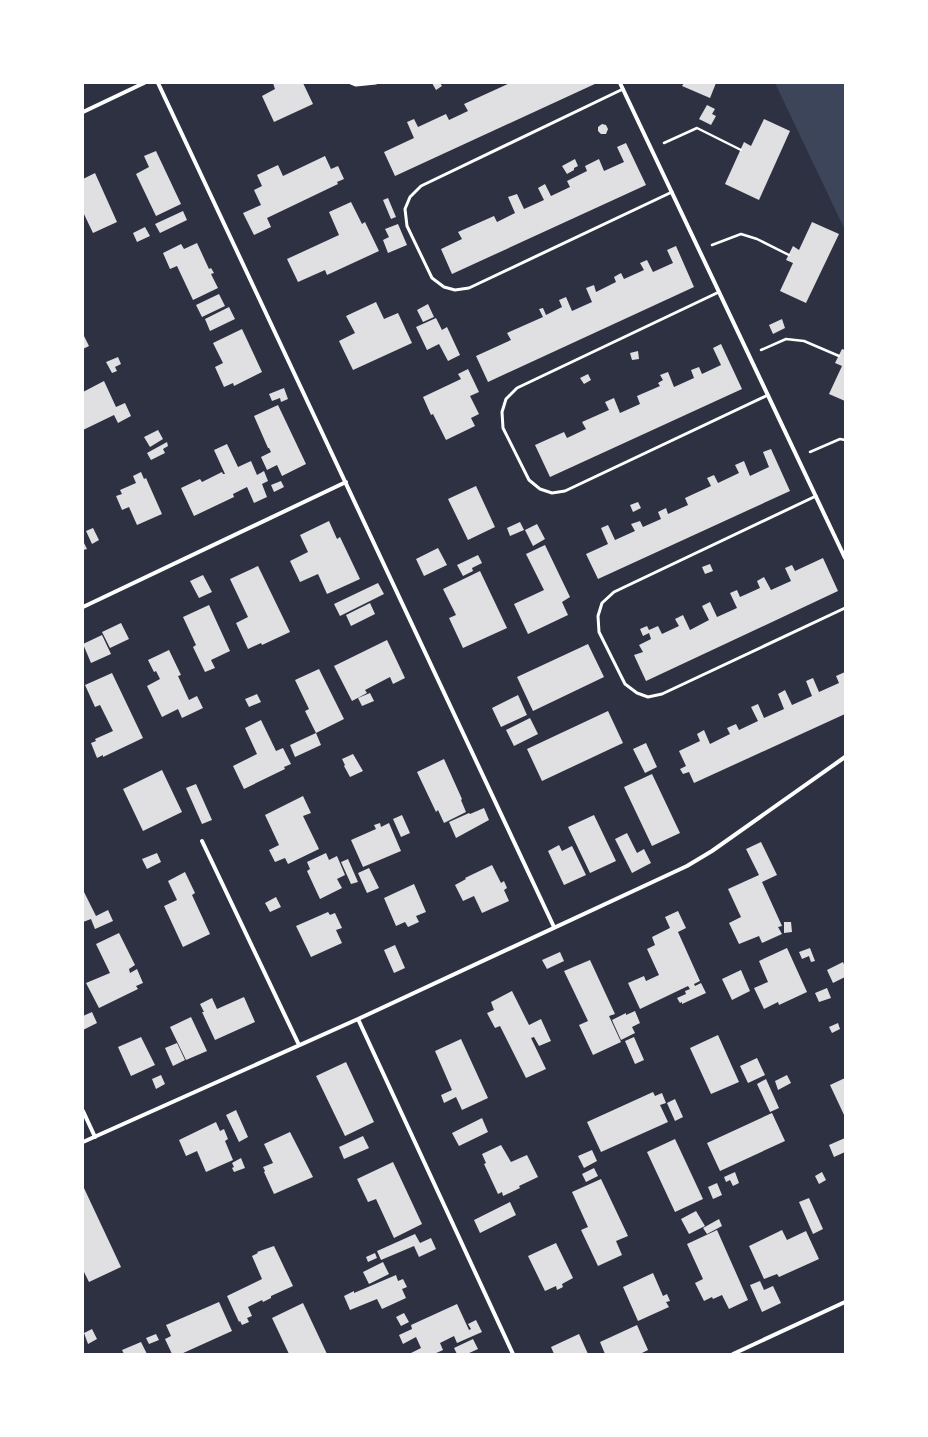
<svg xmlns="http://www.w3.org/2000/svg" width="928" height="1437" font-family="Lato,sans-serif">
  <rect width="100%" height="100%" fill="#2d3142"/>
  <path fill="#3c4559" d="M775 83H845V230Z"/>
  <path fill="#e0e0e3" d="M273 83H303L313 104 274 122 262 96 275 89Z
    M432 83H440L442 86 436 90Z
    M510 83H597L395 176 384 152 414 138 407 122 414 119 418 127 446 114 449 120 468 111 464 104Z
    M684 83H716L710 98 682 86Z
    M707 105 715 109 712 114 716 116 711 125 699 119Z
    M764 119 790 131 759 200 725 184 744 142 751 146Z
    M602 124 606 125 608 129 606 134H601L598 131V127Z
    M626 143 646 185 452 274 441 249 462 239 458 232 494 216 497 222 515 213 508 197 517 194 524 209 544 200 538 188 545 184 551 196 570 187 567 181 587 171 585 166 599 159 604 171 624 162 617 147Z
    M156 151 181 204 156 216 136 174 149 167 144 156Z
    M325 156 331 169 338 166 344 179 337 182 338 184 267 218 271 227 254 235 243 213 261 205 254 190 262 186 257 175 278 165 283 176Z
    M575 159 578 166 574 168V170L567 174 562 166Z
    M95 173 117 222 93 233 83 212V179Z
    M388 198 396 217 391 219 383 200Z
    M351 202 362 224 365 222 379 251 327 275 325 270 298 282 287 259 339 235 329 212Z
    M183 211 187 220 160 233 155 224Z
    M812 222 839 234 806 303 780 291 793 263 786 260 793 246 799 250Z
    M398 224 407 245 388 253 383 240 389 237 385 229Z
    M145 227 150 236 137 242 133 233Z
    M197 243 209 269 211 268 214 273 211 274 218 288 193 300 177 266 170 269 163 253 181 244 184 249Z
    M676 246 694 287 488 382 476 356 511 340 507 333 543 317 539 309 543 308 546 315 562 307 559 300 566 297 572 311 592 302 586 288 594 285 596 292 616 282 614 277 621 273 624 279 644 270 640 263 647 260 653 272 673 263 667 250Z
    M219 294 225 306 202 317 196 305Z
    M376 302 384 319 398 313 412 343 353 370 339 341 355 333 346 316Z
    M428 304 434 317 423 322 417 310Z
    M229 307 235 319 210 331 205 319Z
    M436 318 442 330 447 327 460 355 448 361 439 344 427 350 416 327Z
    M782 319 785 328 773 334 769 325Z
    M242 329 262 372 234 386 233 383 224 387 215 367 223 363 213 343Z
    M83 334 89 346 83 349Z
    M721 344 742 389 550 477 535 445 564 432 567 438 586 429 582 422 609 410 605 402 614 398 620 413 640 404 637 396 660 386 658 383 663 380 660 375 668 372 674 387 694 378 691 370 699 367 702 374 721 365 713 348Z
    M842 349 845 350V401L829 394 842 366 835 363Z
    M638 351 639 359 632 360 630 353Z
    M118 357 121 364 115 367 117 371 112 373 106 362Z
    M468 369 479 392 470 396 479 414 471 418 475 426 446 440 433 414 431 415 423 397 461 379 458 374Z
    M588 374 591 380 584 384 580 378Z
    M104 381 116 407 125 403 131 416 118 423 114 415 83 430V392Z
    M284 388 288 399 281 402 280 398 272 401 269 394Z
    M278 405 306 464 282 476 277 465 267 470 261 457 271 452 269 448H268L254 416Z
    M158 430 163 439 150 447 144 437Z
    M167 442 168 446 163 449 165 453 151 460 147 453Z
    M227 444 238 467 251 461 257 475 264 471 268 481 262 484 267 497 254 503 247 487 233 494 234 497 194 516 181 488 200 479 202 482 222 472 223 474H225L214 450Z
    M771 449 790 491 598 579 586 554 608 544 601 528 608 525 615 540 635 531 631 524 640 521 643 527 661 519 658 512 666 508 668 514 688 505 685 498 711 486 707 478 714 475 718 483 739 473 735 465 744 461 750 476 769 467 763 452Z
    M141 472 144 479 146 478 162 514 137 525 129 507 122 510 116 496 122 494 120 490 136 483 133 476Z
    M281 481 284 487 274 492 271 485Z
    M476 486 495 527 468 540 448 499Z
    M638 502 641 508 633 512 630 505Z
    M329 521 337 539 340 537 360 579 327 594 318 574 300 582 290 561 308 552 300 535Z
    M520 522 524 530 510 536 507 528Z
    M537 524 545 539 533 546 525 530Z
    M93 528 99 540 92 544 86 531Z
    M83 541 87 549 83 550Z
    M545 545 570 597 562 602 568 615 528 634 514 604 544 590 526 554Z
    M438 548 447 565 424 576 416 559Z
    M478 555 482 563 472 568 473 571 463 576 457 565Z
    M823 558 838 591 646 681 634 655 643 652 639 645 651 639 649 633 643 636 640 629 647 626 649 630 658 626 662 634 679 626 675 619 683 615 690 630 709 620 702 606 710 602 717 617 737 608 730 593 737 590 740 597 760 588 757 581 764 577 771 590 791 581 785 568 792 565 795 571Z
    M710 564 713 571 705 574 702 567Z
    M258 566 290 632 262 645 261 643 248 649 236 623 248 617 230 579Z
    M480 571 507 628 463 648 449 618 456 615 443 589Z
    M203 575 212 592 199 598 190 581Z
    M378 583 384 594 340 616 334 604Z
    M370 603 375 614 351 626 346 615Z
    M209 605 230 651 211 660 215 668 205 672 193 647 196 645 183 617Z
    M121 623 129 639 110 648 102 632Z
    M102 635 111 654 91 663 83 644Z
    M387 640 405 678 393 684 390 677 365 690 367 693 352 701 334 666Z
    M588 644 604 677 533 711 517 677Z
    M169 650 181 675 178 676 189 700 197 696 203 708 182 718 178 709 162 717 147 686 160 679 156 671 154 672 148 660Z
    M319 669 344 719 316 733 305 711 309 709 295 680Z
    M845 672V714L694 783 689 772 683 774 680 769 686 766 679 751 700 741 697 734 704 730 710 744 730 734 727 728 736 724 739 730 758 721 751 707 758 704 764 718 784 709 778 694 785 690 792 705 812 696 806 681 813 678 819 692 839 683 836 676Z
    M112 673 143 738 103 757V755L97 758 91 743 96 741 95 739 113 731 100 705 95 707 85 685Z
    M370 693 374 701 362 706 358 698Z
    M257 694 261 702 249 707 245 699Z
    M518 695 527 715 501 727 492 708Z
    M608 711 623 743 542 781 527 749Z
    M530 718 538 734 514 746 506 730Z
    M261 720 276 751 283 748 291 764 284 767 285 769 244 789 233 766 257 754 245 728Z
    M316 733 321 745 295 757 290 745Z
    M646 743 657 767 645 773 633 749Z
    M353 754 363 771 350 777 344 766 345 765 342 759Z
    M444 759 462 799 461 800 466 812 444 823 438 810 436 812 417 772Z
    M162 770 182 812 143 831 123 789Z
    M652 774 680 833 652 846 624 787Z
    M196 784 212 820 202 824 186 788Z
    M303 796 311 813 303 816 319 849 288 864 285 858 275 862 269 850 279 845 265 815Z
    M484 808 489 820 456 838 449 822 469 813 470 814Z
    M402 815 410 833 401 837 393 819Z
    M594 815 616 861 590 873 568 827Z
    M380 823 381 827 389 823 401 851 363 867 351 840 376 829 374 825Z
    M627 833 637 853 644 849 651 863 632 873 615 839Z
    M761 842 777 875 762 882 782 926 778 927 782 934 762 943 759 936 739 944 729 923 741 917 728 889 759 875 746 849Z
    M559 845 562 851 572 846 586 875 564 885 548 851Z
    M157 853 161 862 147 869 142 859Z
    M326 853 329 860 337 856 345 875 337 879 342 888 320 899 307 871 310 869 307 862Z
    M348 859 358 882 351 884 341 862Z
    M492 865 501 883 504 881 507 888 504 890 509 901 482 913 474 896 463 901 455 885 466 879 465 878Z
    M369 868 379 888 367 893 358 873Z
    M185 872 195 893 192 895 210 934 183 947 164 906 177 900 168 881Z
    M414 884 426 912 416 916 419 922 408 927 405 922 396 926 384 898Z
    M83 890 96 916 108 910 113 921 95 929 91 919 83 922Z
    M276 897 281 907 270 912 265 903Z
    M678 911 686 928 678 932 700 981 694 984 695 986 701 983 706 993 682 1004V1002L680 1003 677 998 686 994 685 991 690 989 688 986 640 1009 628 983 644 976 646 981 659 975 647 949 655 945 652 937 670 928 665 917Z
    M328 912 330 915 335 913 342 928 336 930 342 943 311 957 296 926Z
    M784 922H791L792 932 784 933Z
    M119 933 135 965 129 969 130 973 137 969 143 983 136 986 138 989 99 1008 86 983 110 973 96 944Z
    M395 945 405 968 394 973 384 950Z
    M787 948 807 992 779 1005 778 1002 764 1009 754 988 768 982 759 961Z
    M810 948 815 961 811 962 809 956 802 959 799 952Z
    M560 952 564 961 547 969 542 960Z
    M590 960 615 1014 609 1016 621 1042 593 1055 579 1025 588 1021 564 971Z
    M843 962 845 967V977L833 983 827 970Z
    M741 970 750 991 732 1000 722 979Z
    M827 988 831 998 819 1002 815 993Z
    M512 991 529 1025 541 1019 551 1041 539 1046 534 1037 531 1038 546 1069 526 1078 500 1026 495 1028 487 1013 494 1010 491 1002Z
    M244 997 255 1022 215 1040 202 1012H204L200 1004 212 998 217 1009Z
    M635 1011 640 1023 632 1027 635 1033 621 1040 612 1020 626 1013V1015Z
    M92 1012 97 1023 83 1030V1016Z
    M191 1017 207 1051 186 1060 170 1027Z
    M838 1023 840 1029 832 1033 829 1027Z
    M718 1035 739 1082 711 1094 690 1048Z
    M141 1037 155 1065 131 1076 118 1047Z
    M634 1037 644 1060 635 1064 625 1041Z
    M461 1039 488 1098 462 1110 456 1097 444 1103 441 1095 452 1090 435 1051Z
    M177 1043 185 1060 173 1066 165 1048Z
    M757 1058 765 1075 748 1083 740 1066Z
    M346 1062 374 1122 345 1136 316 1076Z
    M161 1075 165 1084 156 1089 152 1079Z
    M787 1075 791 1083 778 1090 775 1081Z
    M845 1078V1117L830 1085Z
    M766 1079 779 1108 770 1112 757 1084Z
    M653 1092 655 1096 662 1093 666 1103 660 1105 668 1122 601 1152 587 1122Z
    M675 1099 683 1117 675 1121 667 1103Z
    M236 1110 248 1137 239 1142 226 1115Z
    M772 1113 785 1141 720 1171 707 1143Z
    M482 1118 488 1132 459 1146 452 1133Z
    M216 1122 220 1131 224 1129 228 1139 225 1141 233 1160 206 1172 197 1151 186 1156 179 1140Z
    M290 1132 313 1177 274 1194 264 1172 265 1171 263 1167 273 1163 264 1144Z
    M363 1136 369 1148 344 1159 339 1147Z
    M845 1138V1152L834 1157 829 1145Z
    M675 1139 703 1199 675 1212 647 1152Z
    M501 1145 511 1162 527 1155 538 1177 519 1186 520 1188 503 1196 502 1192 498 1194 484 1164 486 1163 482 1154Z
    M592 1150 597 1161 584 1168 578 1156Z
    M241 1158 245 1168 234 1172 232 1168 234 1167 232 1163Z
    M393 1162 422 1224 394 1238 376 1199 368 1202 357 1179Z
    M594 1168 598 1176 586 1182 582 1174Z
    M735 1172 739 1183 733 1186 730 1180 726 1182 724 1177Z
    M822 1172 826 1180 819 1184 815 1176Z
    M601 1179 628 1236 616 1241 622 1255 598 1266 581 1230 588 1227 572 1192Z
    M717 1183 722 1195 713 1199 708 1187Z
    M83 1186 121 1267 89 1282 84 1272 83 1273Z
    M809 1198 823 1229 813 1234 799 1202Z
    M510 1202 516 1215 480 1233 474 1220Z
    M696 1211 705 1226 689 1234 681 1219Z
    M719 1219 722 1226 707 1234 703 1228Z
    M717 1230 748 1300 729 1309 722 1295 713 1299 712 1297 704 1301 695 1283 703 1279 687 1244Z
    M782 1230 787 1240 806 1231 819 1259 779 1277 777 1274 764 1279 749 1246Z
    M415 1234 420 1243 431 1238 436 1249 419 1257 414 1246 381 1260 377 1251Z
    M556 1243 573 1278 562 1284 563 1287 557 1290 556 1286 545 1291 528 1256Z
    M274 1246 293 1286 271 1296V1298L263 1302 262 1300 248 1307 252 1316 247 1318 249 1322 242 1325 240 1321 239 1322 227 1296 262 1279 252 1256 258 1253 257 1252Z
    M375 1253 377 1258 368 1262 366 1257Z
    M383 1262 389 1274 369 1284 363 1272Z
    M653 1273 663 1296 667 1294 670 1301 666 1302 669 1307 638 1321 623 1287Z
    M396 1275 398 1281 403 1279 407 1287 402 1289 406 1298 382 1309 377 1299 350 1310 344 1296 354 1291V1293Z
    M760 1281 764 1290 773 1286 781 1303 762 1312 750 1285Z
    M219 1302 232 1331 181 1354 179 1353 172 1354 165 1339 171 1336 166 1325Z
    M303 1303 327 1354H289L272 1318Z
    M457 1304 469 1330 471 1329 468 1324 476 1320 482 1332 457 1343 454 1336 440 1343 443 1350 434 1354H409L421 1348 416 1337 403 1344 399 1335 412 1329 411 1325Z
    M404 1313 409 1322 401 1326 396 1317Z
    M637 1325 648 1350 640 1354H605L600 1342Z
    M92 1329 97 1339 88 1344 84 1333Z
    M156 1334 159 1340 149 1344 146 1338Z
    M579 1334 588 1354H554L551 1347Z
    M473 1339 478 1349 467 1354H457L454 1348Z
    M141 1342 147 1354H124L122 1350Z"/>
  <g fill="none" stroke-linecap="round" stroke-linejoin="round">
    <path stroke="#fff" stroke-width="2.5" d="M664 143 697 128 741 150
      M712 245 741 234 757 239 789 255
      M761 350 786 339 804 341 839 356
      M810 452 840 439 845 440"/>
    <path stroke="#fff" stroke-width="3" d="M351 83 356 85 376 83
      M623 89 421 186 410 197 405 209 407 226 432 278 444 287 455 290 469 288 672 192
      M719 292 517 388 506 399 502 412 503 428 529 480 540 489 552 493 565 491 768 395
      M816 496 614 592 602 603 598 616 599 632 625 684 637 693 648 697 662 694 845 608"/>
    <path stroke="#fff" stroke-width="4" d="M158 83 554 927
      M620 83 845 558
      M83 112 144 83
      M83 607 346 482
      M202 841 299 1045
      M358 1019 513 1354
      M83 1111 95 1137
      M83 1142 358 1019 687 866 712 851 845 757
      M733 1354 845 1302"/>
  </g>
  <rect width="928" height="1437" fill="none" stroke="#ffffff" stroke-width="168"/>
</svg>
